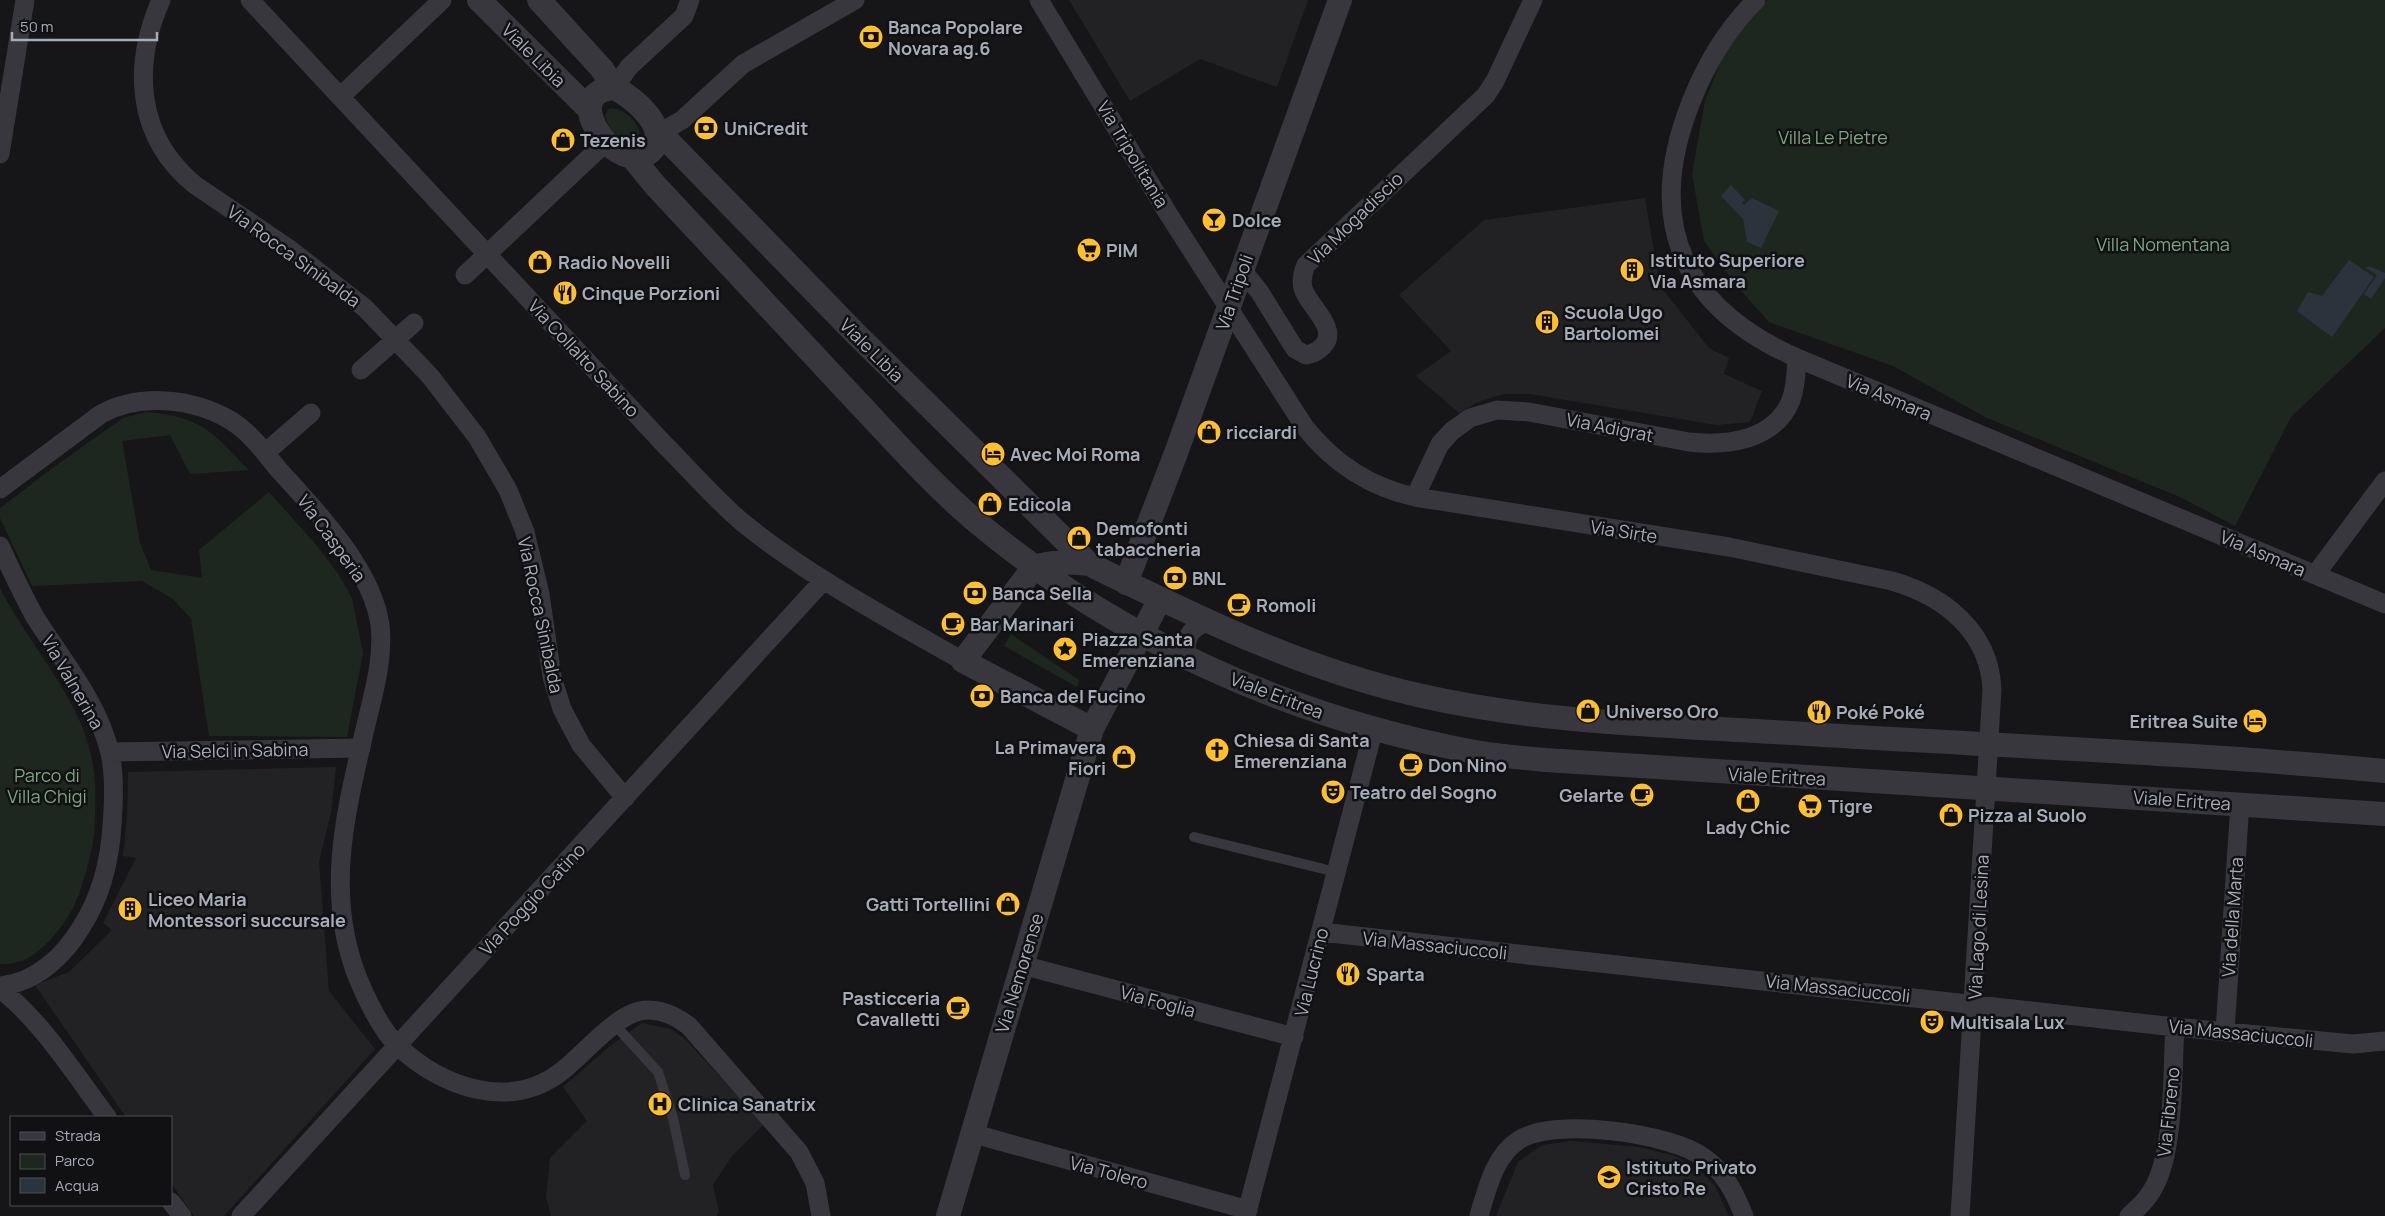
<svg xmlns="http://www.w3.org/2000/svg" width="2385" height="1216" font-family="Manrope,sans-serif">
  <rect width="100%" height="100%" fill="#161618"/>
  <path fill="#222225" d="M1069 0H1308L1277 87 1200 59 1130 101Z
    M1645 198 1660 286 1709 348 1729 358 1724 374 1762 391 1750 422 1717 425 1530 394H1503L1476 403 1459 413 1416 376 1451 351 1399 295 1484 220Z
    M336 767 331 813 319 862 329 991 375 1049 224 1216H194L171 1183V1117H126L35 985 69 972 112 930 103 923 136 858 123 856 127 818 128 772Z
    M642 1023 671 1029 686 1040 764 1124 732 1156 713 1185 719 1211 717 1216H551L546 1197 550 1158 587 1121 563 1087 610 1046Z
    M1571 1141 1639 1147 1675 1156 1697 1168 1715 1186 1729 1216H1496L1518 1162 1542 1145Z"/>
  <path fill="#1e271f" d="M1768 0H2385V328L2291 417 2235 526 2180 497 1987 418 1893 366 1769 322 1736 285 1704 241 1692 174 1705 101 1733 31Z
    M612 108C626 110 644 126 639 141L635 144C619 141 610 131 605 116L608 109Z
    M146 412C203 417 212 432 249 470L190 474 170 435 122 441 140 543 151 570 202 578 199 550 269 492 318 547 339 575 352 598 363 653 347 737 209 736 191 619 173 599 142 581 32 586 0 518V508L51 469 123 418Z
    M0 588C26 640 77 695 90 751 95 770 96 792 95 811 95 827 94 841 90 856 84 880 78 903 64 923 48 944 29 966 0 964Z
    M1011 634 1079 680 1077 687 1004 646Z"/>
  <path fill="#2b343d" d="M1731 185 1745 200 1742 202 1744 205 1752 198 1779 211 1761 248 1747 242 1743 219 1721 196Z
    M2349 260 2374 277 2332 337 2297 311 2308 292 2322 296Z
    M2369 266 2385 273V278L2371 299 2364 294 2377 275 2366 268Z"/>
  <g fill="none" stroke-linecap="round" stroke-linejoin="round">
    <path stroke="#37373d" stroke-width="10" d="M1194 837 1336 872
      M615 1025 658 1072 673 1118 685 1175"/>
    <path stroke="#37373d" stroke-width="19" d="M161 0C132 66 136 137 195 185L288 248 365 308 430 376 477 437 508 490 525 532 540 594 552 677 562 709 581 745 625 798
      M250 0 664 444C690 470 714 498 742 522 810 577 887 618 963 661
      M1039 0 1169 215 1304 426C1333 463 1369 487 1415 497L1729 547 1892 581C1944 596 1989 631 1992 689L1960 1216
      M1756 0C1727 29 1706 64 1691 102 1644 221 1681 307 1797 358L2385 604
      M614 88 629 67 684 16 690 0
      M340 97 442 0
      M658 134 682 120 743 64 855 0
      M0 154 25 0
      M1242 270 1259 291 1295 349 1306 355C1313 354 1318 351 1323 346 1340 328 1307 305 1303 288 1301 280 1303 272 1306 265L1486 95 1495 81 1533 0
      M465 275 606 142
      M361 370 414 323
      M265 453 311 413
      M0 489 101 414C140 393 192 398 230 420 250 432 265 453 279 470 316 511 372 568 380 625 384 659 373 695 365 729 345 815 324 896 359 981 368 1002 381 1030 398 1046 441 1087 510 1112 562 1071 582 1055 607 1026 629 1015 650 1004 672 1013 689 1026L799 1152 815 1183 821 1216
      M1415 497 1440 444 1452 431 1470 418 1497 410 1529 412 1689 442C1726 446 1775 441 1791 400 1796 387 1796 372 1797 358
      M0 546C11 570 22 594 35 617 62 660 98 702 110 753 115 776 114 801 112 825 110 859 101 896 82 926 65 955 36 983 0 986
      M2315 575 2385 481
      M1186 657C1185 638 1189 628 1208 622
      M110 752 361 748
      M1321 932 2175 1027 2353 1044 2385 1041
      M1022 965 1294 1037
      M0 989C41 1020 76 1076 107 1117
      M2225 1031 2240 803
      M971 1133 1248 1210
      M171 1202 182 1216
      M241 1216 823 581
      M1246 1216 1374 728
      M1479 1216C1487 1189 1494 1156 1519 1140 1554 1117 1670 1133 1703 1157 1724 1171 1735 1193 1744 1216
      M2129 1216C2139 1207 2148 1199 2154 1187 2175 1148 2172 1072 2175 1027"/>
    <path stroke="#37373d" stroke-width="24" d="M479 0 589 109
      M539 0 602 69 614 88
      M614 88C632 96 674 130 650 152 644 157 637 158 629 156 600 150 566 92 614 88Z
      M658 134 670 143 855 333 1089 564
      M632 157 654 184C719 253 784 323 849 393 889 435 928 480 972 518 1115 639 1291 718 1475 752 1499 756 1523 758 1546 760L2385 814
      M1126 583 1176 453 1340 0
      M1092 729 963 661 1034 567C1053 561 1069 562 1089 564 1199 618 1302 669 1422 696 1538 722 1656 725 1773 732 1977 745 2182 752 2385 771
      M948 1216 1092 729 1160 599"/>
  </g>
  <defs>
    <symbol id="bank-disc" viewBox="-11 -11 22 22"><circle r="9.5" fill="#ffc127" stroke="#111113"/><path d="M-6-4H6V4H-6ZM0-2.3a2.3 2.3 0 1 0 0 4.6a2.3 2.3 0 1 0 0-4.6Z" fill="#111"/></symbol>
    <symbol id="shop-disc" viewBox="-11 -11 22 22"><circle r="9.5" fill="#ffc127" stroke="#111113"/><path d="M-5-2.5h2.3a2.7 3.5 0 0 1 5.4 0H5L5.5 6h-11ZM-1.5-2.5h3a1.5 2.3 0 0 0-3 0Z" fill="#111"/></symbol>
    <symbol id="bar-disc" viewBox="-11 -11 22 22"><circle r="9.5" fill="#ffc127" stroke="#111113"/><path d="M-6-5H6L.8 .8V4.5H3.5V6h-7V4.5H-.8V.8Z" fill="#111"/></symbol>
    <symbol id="supermarket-disc" viewBox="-11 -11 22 22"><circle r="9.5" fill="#ffc127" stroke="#111113"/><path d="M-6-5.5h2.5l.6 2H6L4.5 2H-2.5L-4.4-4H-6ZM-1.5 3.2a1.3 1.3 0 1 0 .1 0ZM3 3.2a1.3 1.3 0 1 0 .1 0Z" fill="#111"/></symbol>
    <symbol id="building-disc" viewBox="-11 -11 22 22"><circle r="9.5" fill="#ffc127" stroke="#111113"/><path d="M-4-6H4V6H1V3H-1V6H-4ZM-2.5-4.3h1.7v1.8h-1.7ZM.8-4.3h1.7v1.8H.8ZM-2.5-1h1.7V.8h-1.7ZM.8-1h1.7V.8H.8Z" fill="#111"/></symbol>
    <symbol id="restaurant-disc" viewBox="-11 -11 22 22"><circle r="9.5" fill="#ffc127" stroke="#111113"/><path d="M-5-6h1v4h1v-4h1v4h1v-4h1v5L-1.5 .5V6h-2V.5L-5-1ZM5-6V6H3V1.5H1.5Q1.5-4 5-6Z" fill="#111"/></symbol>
    <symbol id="hotel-disc" viewBox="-11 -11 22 22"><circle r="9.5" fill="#ffc127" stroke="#111113"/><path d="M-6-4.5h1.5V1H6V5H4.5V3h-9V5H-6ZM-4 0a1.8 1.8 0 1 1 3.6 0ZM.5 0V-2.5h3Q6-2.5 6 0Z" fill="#111"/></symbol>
    <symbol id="cafe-disc" viewBox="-11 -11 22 22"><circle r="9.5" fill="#ffc127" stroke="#111113"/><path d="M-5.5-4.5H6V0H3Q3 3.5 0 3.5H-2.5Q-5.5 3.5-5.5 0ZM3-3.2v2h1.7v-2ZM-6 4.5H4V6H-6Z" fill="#111"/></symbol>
    <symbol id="sight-disc" viewBox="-11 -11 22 22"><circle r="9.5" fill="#ffc127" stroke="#111113"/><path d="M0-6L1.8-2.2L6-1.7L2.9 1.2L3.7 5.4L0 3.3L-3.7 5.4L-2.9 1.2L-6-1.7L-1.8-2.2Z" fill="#111"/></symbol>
    <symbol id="church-disc" viewBox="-11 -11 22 22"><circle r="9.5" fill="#ffc127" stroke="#111113"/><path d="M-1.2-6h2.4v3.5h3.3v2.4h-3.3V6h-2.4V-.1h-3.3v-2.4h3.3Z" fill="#111"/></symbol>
    <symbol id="theatre-disc" viewBox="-11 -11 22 22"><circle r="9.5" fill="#ffc127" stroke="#111113"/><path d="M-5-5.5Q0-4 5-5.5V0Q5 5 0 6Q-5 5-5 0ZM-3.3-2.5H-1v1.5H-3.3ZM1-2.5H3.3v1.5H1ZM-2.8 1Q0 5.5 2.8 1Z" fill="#111"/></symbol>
    <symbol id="hospital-disc" viewBox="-11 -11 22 22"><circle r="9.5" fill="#ffc127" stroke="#111113"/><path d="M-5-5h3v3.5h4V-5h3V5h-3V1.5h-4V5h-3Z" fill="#111"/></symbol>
    <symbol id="school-disc" viewBox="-11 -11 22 22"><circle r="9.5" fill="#ffc127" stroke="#111113"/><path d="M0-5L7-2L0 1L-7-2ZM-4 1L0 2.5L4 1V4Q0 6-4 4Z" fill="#111"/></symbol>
  </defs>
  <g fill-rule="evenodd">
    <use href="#bank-disc" x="857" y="23" width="28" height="28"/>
    <use href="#bank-disc" x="692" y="114" width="28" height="28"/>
    <use href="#shop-disc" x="549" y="126" width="28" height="28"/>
    <use href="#bar-disc" x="1200" y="206" width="28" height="28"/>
    <use href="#supermarket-disc" x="1075" y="236" width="28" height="28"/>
    <use href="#shop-disc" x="526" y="248" width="28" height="28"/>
    <use href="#building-disc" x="1618" y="256" width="28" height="28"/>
    <use href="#restaurant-disc" x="551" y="279" width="28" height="28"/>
    <use href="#building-disc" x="1533" y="308" width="28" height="28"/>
    <use href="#shop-disc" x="1195" y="418" width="28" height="28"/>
    <use href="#hotel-disc" x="979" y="440" width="28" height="28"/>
    <use href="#shop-disc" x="976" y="490" width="28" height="28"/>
    <use href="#shop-disc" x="1065" y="524" width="28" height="28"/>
    <use href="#bank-disc" x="1161" y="564" width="28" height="28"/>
    <use href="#bank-disc" x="961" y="579" width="28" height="28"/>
    <use href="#cafe-disc" x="1225" y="591" width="28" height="28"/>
    <use href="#cafe-disc" x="939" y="610" width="28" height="28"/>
    <use href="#sight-disc" x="1051" y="635" width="28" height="28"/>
    <use href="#bank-disc" x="968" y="682" width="28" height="28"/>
    <use href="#shop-disc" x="1574" y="697" width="28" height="28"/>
    <use href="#restaurant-disc" x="1805" y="698" width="28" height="28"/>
    <use href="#hotel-disc" x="2241" y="707" width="28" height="28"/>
    <use href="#church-disc" x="1203" y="736" width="28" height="28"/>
    <use href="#shop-disc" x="1110" y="743" width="28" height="28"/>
    <use href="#cafe-disc" x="1397" y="751" width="28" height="28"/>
    <use href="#theatre-disc" x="1319" y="778" width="28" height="28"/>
    <use href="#cafe-disc" x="1628" y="781" width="28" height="28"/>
    <use href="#shop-disc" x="1734" y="787" width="28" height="28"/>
    <use href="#supermarket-disc" x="1796" y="792" width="28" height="28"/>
    <use href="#shop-disc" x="1937" y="801" width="28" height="28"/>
    <use href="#shop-disc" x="994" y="890" width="28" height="28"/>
    <use href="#building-disc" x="116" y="895" width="28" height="28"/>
    <use href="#restaurant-disc" x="1334" y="960" width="28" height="28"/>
    <use href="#cafe-disc" x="944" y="994" width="28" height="28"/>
    <use href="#theatre-disc" x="1918" y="1008" width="28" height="28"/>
    <use href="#hospital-disc" x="646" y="1090" width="28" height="28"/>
    <use href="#school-disc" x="1595" y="1163" width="28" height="28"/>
  </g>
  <g text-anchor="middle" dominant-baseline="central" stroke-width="5" stroke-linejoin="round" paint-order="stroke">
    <g font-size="18" font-weight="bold" fill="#a7acb9" stroke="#111113" text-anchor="start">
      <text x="888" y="27">Banca Popolare<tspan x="888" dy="21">Novara ag.6</tspan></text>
      <text x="724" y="128">UniCredit</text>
      <text x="580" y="140">Tezenis</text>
      <text x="1232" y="220">Dolce</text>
      <text x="1106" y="250">PIM</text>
      <text x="1650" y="260">Istituto Superiore<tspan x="1650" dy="21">Via Asmara</tspan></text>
      <text x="558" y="262">Radio Novelli</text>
      <text x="582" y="293">Cinque Porzioni</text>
      <text x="1564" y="312">Scuola Ugo<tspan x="1564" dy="21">Bartolomei</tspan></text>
      <text x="1226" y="432">ricciardi</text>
      <text x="1010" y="454">Avec Moi Roma</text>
      <text x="1008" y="504">Edicola</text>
      <text x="1096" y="528">Demofonti<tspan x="1096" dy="21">tabaccheria</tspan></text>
      <text x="1192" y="578">BNL</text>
      <text x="992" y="593">Banca Sella</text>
      <text x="1256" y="605">Romoli</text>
      <text x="970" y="624">Bar Marinari</text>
      <text x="1082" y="639">Piazza Santa<tspan x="1082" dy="21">Emerenziana</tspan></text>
      <text x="1000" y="696">Banca del Fucino</text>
      <text x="1606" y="711">Universo Oro</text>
      <text x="1836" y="712">Poké Poké</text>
      <text x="2238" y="721" text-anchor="end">Eritrea Suite</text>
      <text x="1234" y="740">Chiesa di Santa<tspan x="1234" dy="21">Emerenziana</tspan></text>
      <text x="1106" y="747" text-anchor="end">La Primavera<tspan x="1106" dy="21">Fiori</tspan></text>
      <text x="1428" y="765">Don Nino</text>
      <text x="1350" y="792">Teatro del Sogno</text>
      <text x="1624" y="795" text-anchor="end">Gelarte</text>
      <text x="1828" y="806">Tigre</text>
      <text x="1968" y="815">Pizza al Suolo</text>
      <text x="1748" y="827" text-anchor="middle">Lady Chic</text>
      <text x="148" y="899">Liceo Maria<tspan x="148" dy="21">Montessori succursale</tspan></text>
      <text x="990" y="904" text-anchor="end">Gatti Tortellini</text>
      <text x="1366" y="974">Sparta</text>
      <text x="940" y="998" text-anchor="end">Pasticceria<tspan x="940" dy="21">Cavalletti</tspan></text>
      <text x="1950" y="1022">Multisala Lux</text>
      <text x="678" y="1104">Clinica Sanatrix</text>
      <text x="1626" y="1167">Istituto Privato<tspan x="1626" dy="21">Cristo Re</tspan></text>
    </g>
    <g font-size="18" fill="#a7acb9" stroke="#111113">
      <text transform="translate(534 55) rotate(45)">Viale Libia</text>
      <text transform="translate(1133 154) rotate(59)">Via Tripolitania</text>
      <text transform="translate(1355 218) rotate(-44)">Via Mogadiscio</text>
      <text transform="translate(294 256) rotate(36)">Via Rocca Sinibalda</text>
      <text transform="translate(1234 292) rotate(-71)">Via Tripoli</text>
      <text transform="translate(872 350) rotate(45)">Viale Libia</text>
      <text transform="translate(584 358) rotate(47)">Via Collalto Sabino</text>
      <text transform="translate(1889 397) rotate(23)">Via Asmara</text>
      <text transform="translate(1610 427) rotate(11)">Via Adigrat</text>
      <text transform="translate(1624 531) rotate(9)">Via Sirte</text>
      <text transform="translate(332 538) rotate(54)">Via Casperia</text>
      <text transform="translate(2263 553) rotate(23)">Via Asmara</text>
      <text transform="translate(541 615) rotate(78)">Via Rocca Sinibalda</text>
      <text transform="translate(73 682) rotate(60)">Via Valnerina</text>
      <text transform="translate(1277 695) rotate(21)">Viale Eritrea</text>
      <text transform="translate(235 750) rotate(-1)">Via Selci in Sabina</text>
      <text transform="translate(1777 776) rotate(3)">Viale Eritrea</text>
      <text transform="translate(2182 800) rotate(4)">Viale Eritrea</text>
      <text transform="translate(532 899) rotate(-47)">Via Poggio Catino</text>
      <text transform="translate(2232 917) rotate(-86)">Via della Marta</text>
      <text transform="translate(1978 927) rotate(-87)">Via Lago di Lesina</text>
      <text transform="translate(1435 945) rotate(6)">Via Massaciuccoli</text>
      <text transform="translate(1311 972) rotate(-76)">Via Lucrino</text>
      <text transform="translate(1019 973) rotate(-73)">Via Nemorense</text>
      <text transform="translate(1838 988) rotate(6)">Via Massaciuccoli</text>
      <text transform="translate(1158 1001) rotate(15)">Via Foglia</text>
      <text transform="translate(2241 1033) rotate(6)">Via Massaciuccoli</text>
      <text transform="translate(2168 1112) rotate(-84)">Via Fibreno</text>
      <text transform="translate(1109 1172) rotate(15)">Via Tolero</text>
    </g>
    <g font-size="18" fill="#7da581" stroke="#111113">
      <text x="1833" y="137">Villa Le Pietre</text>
      <text x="2163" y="244">Villa Nomentana</text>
      <text x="47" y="775">Parco di<tspan x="47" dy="21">Villa Chigi</tspan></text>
    </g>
  </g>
  <rect x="10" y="1116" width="162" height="90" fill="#111113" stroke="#4d4f55"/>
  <rect x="20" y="1132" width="25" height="8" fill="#37373d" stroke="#4d4f55"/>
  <text x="55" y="1141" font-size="15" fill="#a7acb9">Strada</text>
  <rect x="20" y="1154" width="25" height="15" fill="#1e271f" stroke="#4d4f55"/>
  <text x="55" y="1166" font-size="15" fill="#a7acb9">Parco</text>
  <rect x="20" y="1178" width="25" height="15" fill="#2b343d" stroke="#4d4f55"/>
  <text x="55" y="1191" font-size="15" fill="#a7acb9">Acqua</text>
  <path d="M12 32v8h145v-8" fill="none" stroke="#a7acb9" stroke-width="2.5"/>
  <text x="20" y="32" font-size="15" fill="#a7acb9" stroke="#111113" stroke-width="4" paint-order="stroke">50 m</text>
</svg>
